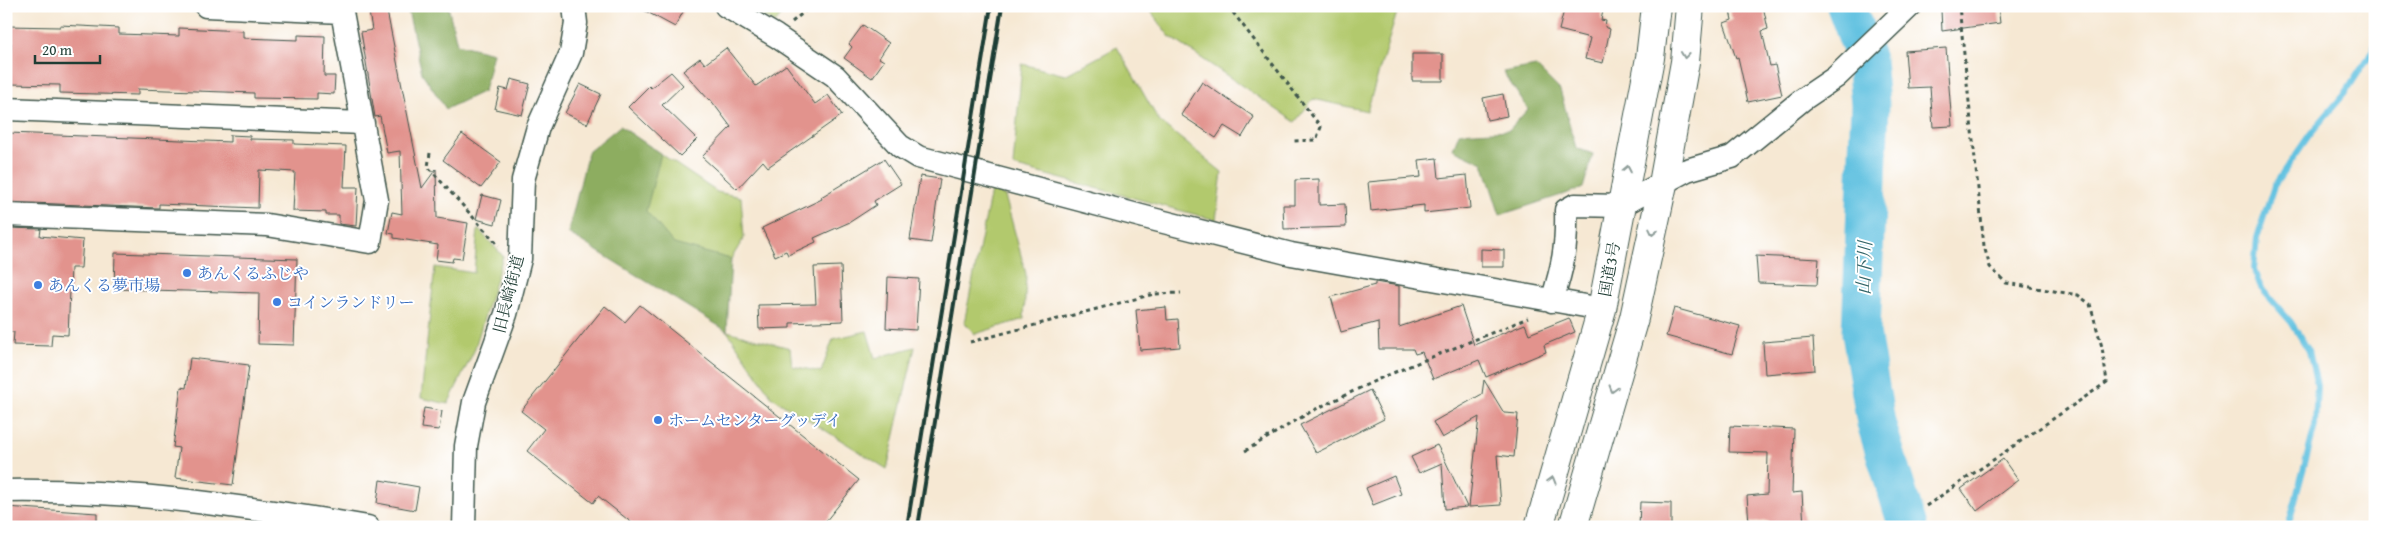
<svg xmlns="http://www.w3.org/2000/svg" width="2381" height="533" font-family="'Gentium Book Plus','Noto Serif JP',serif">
  <rect width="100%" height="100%" fill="#fff"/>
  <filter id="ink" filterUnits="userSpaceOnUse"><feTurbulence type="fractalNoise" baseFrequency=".02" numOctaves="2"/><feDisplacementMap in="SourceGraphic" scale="10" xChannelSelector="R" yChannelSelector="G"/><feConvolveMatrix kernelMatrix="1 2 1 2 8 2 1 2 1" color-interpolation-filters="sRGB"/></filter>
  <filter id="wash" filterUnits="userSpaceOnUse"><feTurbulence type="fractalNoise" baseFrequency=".0096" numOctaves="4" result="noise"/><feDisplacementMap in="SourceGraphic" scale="20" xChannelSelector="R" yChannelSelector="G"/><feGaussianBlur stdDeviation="1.12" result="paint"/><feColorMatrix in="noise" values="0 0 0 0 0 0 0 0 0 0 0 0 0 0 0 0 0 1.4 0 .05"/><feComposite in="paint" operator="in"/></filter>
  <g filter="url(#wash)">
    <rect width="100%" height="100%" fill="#f6e8d3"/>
    <path fill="#b2c96d" stroke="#688350" d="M747 6H789L775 23Z
      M1147 6H1399L1367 111 1313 99 1295 122 1169 36Z
      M1117 47 1159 121 1222 172 1216 220 1013 166 1022 64 1065 75Z
      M620 126 717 192 741 197 744 238 731 259 653 261Z
      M991 191 1005 196 1026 274 1024 319 975 334 964 323Z
      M478 229 503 256 474 351 448 404 421 398 435 267 474 273Z
      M727 331 790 348 792 366 821 372 833 339 867 331 875 358 915 347 887 469 772 397Z"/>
    <path fill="#8dad60" stroke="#56754a" d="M407 6H448L457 44 493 53 484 91 446 109 422 73Z
      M1536 66 1560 90 1576 148 1593 154 1583 188 1500 215 1483 163 1453 149 1459 133 1509 130 1528 109 1503 72Z
      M620 126 661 154 646 211 674 244 731 259 727 331 568 233 588 152Z"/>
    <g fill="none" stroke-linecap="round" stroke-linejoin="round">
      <path stroke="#63c2e1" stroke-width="6" d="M2288 527 2315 426 2317 385 2309 351 2291 322 2261 288 2254 269 2257 238 2274 186 2310 134 2346 92 2373 50 2375 44"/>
      <path stroke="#63c2e1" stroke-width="39" d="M1846 6 1866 60 1870 104 1861 333 1876 423 1908 527"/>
    </g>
    <g id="blocks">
      <path fill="#e2938d" d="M368 6H386L422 188 436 169 437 218 468 223 462 259 453 258 452 262 436 260 438 245 394 238V234L388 233 392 212 402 214 400 151 387 153 380 116 375 117 361 32 372 30Z
        M636 6H686L675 27Z
        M1565 6H1583L1603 11 1601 20 1606 21 1605 27 1610 29 1603 63 1585 59 1590 38 1559 30Z
        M1729 6H1763L1768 29 1762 31 1770 66 1775 65 1782 95 1748 102 1738 57 1736 58 1724 23 1732 20Z
        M1968 6H1998L2000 23 1942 31 1941 10Z
        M60 25 119 28V34L179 36V28L243 31V38L298 40V35L325 36 324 76H335L334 94 317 93V99L254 98V93L138 89V95L60 93V85L9 84 11 43H7V26L60 27Z
        M863 25 889 43 879 58 884 61 872 78 844 58 852 47 849 44Z
        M726 48 756 86 786 65 815 104 828 95 842 115 768 167 763 161 737 189 702 157 731 127 710 99 709 100 683 71 700 58 705 64Z
        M1946 48 1952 126 1933 127 1930 87 1908 88 1905 51Z
        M1412 54H1443V81H1412Z
        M671 72 683 85 662 105 697 139 680 156 628 107 649 86 651 88Z
        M511 79 530 84 522 115 495 109 500 88 508 90Z
        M1202 82 1254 117 1242 137 1224 126 1216 138 1181 115Z
        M580 84 601 94 587 124 565 113Z
        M1503 94 1507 116 1487 120 1483 98Z
        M9 133 230 142V135L250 136V139L294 140V144L346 146 344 187H358L356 226 339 224V215H326V212L293 211 295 172 259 170 258 208 159 204V208L6 202Z
        M462 134 501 162 481 188 443 160Z
        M1437 158 1439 178 1467 175 1470 208 1424 213V205L1371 211 1368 182 1421 177 1419 160Z
        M884 159 901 184 874 201 876 205 850 222 814 238 816 242 788 255 786 251 775 256 762 228 822 199 821 197Z
        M920 176 940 179 931 243 910 240Z
        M1319 179V205L1345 204 1346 227 1284 229 1283 205H1295V180Z
        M482 195 501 200 495 224 476 219Z
        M6 228 41 229 40 236 83 240 81 268H71L68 335 52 334 51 346 13 345 14 332H6Z
        M1481 249 1504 250V267H1481Z
        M115 253 297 259 294 345 258 344 259 293 114 289Z
        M1756 256 1819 259 1817 285 1758 283Z
        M841 266 843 321 790 323V328L759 329 758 305 816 304 814 267Z
        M888 277 919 279 916 330 886 328Z
        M1375 282 1399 286V327L1461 306 1474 345 1525 324 1529 334 1569 318 1575 332 1544 345 1546 352 1486 377 1479 360 1433 379 1422 352 1415 354 1413 349H1379L1378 322 1341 332 1331 297 1375 285Z
        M640 305 859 480 821 527H637L598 496 593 503 527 451 544 429 521 411 605 306 625 322Z
        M1166 307 1167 320 1178 319 1180 347 1140 350 1136 310Z
        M1674 308 1740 326 1732 354 1666 336Z
        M1813 338 1815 370 1765 374 1763 342Z
        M190 358 249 365 233 485 175 478 179 448 173 447 181 387 186 388Z
        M1484 380 1504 413 1518 414 1514 457 1497 455 1501 505 1469 507 1479 417 1442 438 1433 422 1482 394Z
        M1370 390 1384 419 1316 453 1300 425Z
        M424 408 442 411 439 430 421 428Z
        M1730 426 1794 429 1792 493 1802 492 1804 527H1769V521L1749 523 1747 496 1767 494 1768 453 1729 452Z
        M1437 445 1443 456 1467 507 1445 509 1442 463 1419 473 1411 457Z
        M2003 459 2018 480 1977 511 1961 489Z
        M1394 476 1401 494 1373 505 1366 488Z
        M380 480 419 487 415 510 377 503Z
        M1640 502 1671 503V527H1639Z
        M6 507 97 513V527H6Z"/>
    </g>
  </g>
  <g filter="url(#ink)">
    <use href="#blocks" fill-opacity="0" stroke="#3f574c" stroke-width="1"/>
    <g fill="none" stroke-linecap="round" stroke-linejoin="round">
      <defs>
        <path id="minor" d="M726 6 776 36 835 76 900 146 918 157 1156 220 1291 254 1602 309
          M6 109 363 123
          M6 215 267 225 370 242 377 200 342 12 206 6
          M1552 301C1563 266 1567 247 1566 210L1575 205 1620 206 1687 170 1732 157 1802 100 1836 77 1910 6
          M6 491C128 489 248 507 368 527
          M464 527 466 446 474 402 506 314 520 259 523 180 538 127 571 53 576 23 574 6"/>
        <path id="trunk" d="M1539 527 1602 309 1650 58 1656 6
          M1573 527 1634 318 1663 184 1685 62 1690 6"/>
      </defs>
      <use href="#minor" stroke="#3f574c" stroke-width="25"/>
      <use href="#trunk" stroke="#3f574c" stroke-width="30"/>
      <path stroke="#3f574c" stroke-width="3" stroke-dasharray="4 4" stroke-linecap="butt" d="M1228 6 1321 127 1316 140 1293 141
        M792 22 811 6
        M430 153 428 167 499 246
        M970 342 1154 294 1181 293
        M1245 451 1312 411 1383 377 1528 318
        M1926 506 2107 382 2102 347 2090 304 2078 295 2006 283 1990 267 1984 246 1959 6"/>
      <use href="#minor" stroke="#fff" stroke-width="22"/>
      <use href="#trunk" stroke="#fff" stroke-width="28"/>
      <path stroke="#1f3d34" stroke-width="4" d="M907 527 991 6
        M918 527 1002 6"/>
    </g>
    <defs><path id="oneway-chevron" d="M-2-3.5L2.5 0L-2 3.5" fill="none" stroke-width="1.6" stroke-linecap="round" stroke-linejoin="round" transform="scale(1.25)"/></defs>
    <g stroke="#8f9e9a">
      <use href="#oneway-chevron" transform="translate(1685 55) rotate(96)"/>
      <use href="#oneway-chevron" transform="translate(1627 169) rotate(-79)"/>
      <use href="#oneway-chevron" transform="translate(1653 232) rotate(102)"/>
      <use href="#oneway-chevron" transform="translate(1613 389) rotate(106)"/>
      <use href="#oneway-chevron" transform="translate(1552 480) rotate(-74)"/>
    </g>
  </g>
  <g fill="#3f7fe0" stroke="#fff" stroke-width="2">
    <circle cx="187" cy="273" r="5"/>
    <circle cx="38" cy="285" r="5"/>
    <circle cx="277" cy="302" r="5"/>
    <circle cx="658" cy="420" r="5"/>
  </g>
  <g text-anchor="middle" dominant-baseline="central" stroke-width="4" stroke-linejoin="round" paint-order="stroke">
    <g font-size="16" fill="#1f3d34" stroke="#fff">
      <text transform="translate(1609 269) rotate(-80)">国道3号</text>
      <text transform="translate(508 294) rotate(-76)">旧長崎街道</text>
    </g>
    <g font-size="16" fill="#366cbe" stroke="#fff" text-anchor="start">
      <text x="197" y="273">あんくるふじや</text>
      <text x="48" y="285">あんくる夢市場</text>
      <text x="287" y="302">コインランドリー</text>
      <text x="668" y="420">ホームセンターグッデイ</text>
    </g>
    <g font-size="18" font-style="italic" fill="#336568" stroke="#fff">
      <text transform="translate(1864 268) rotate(-88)">山下川</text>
    </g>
  </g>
  <rect width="2381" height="533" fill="none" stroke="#fff" stroke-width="25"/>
  <path d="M35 55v8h65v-8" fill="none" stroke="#1f3d34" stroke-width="2.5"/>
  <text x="42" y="55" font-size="15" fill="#1f3d34" stroke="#ffffff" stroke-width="4" paint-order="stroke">20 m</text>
</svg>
